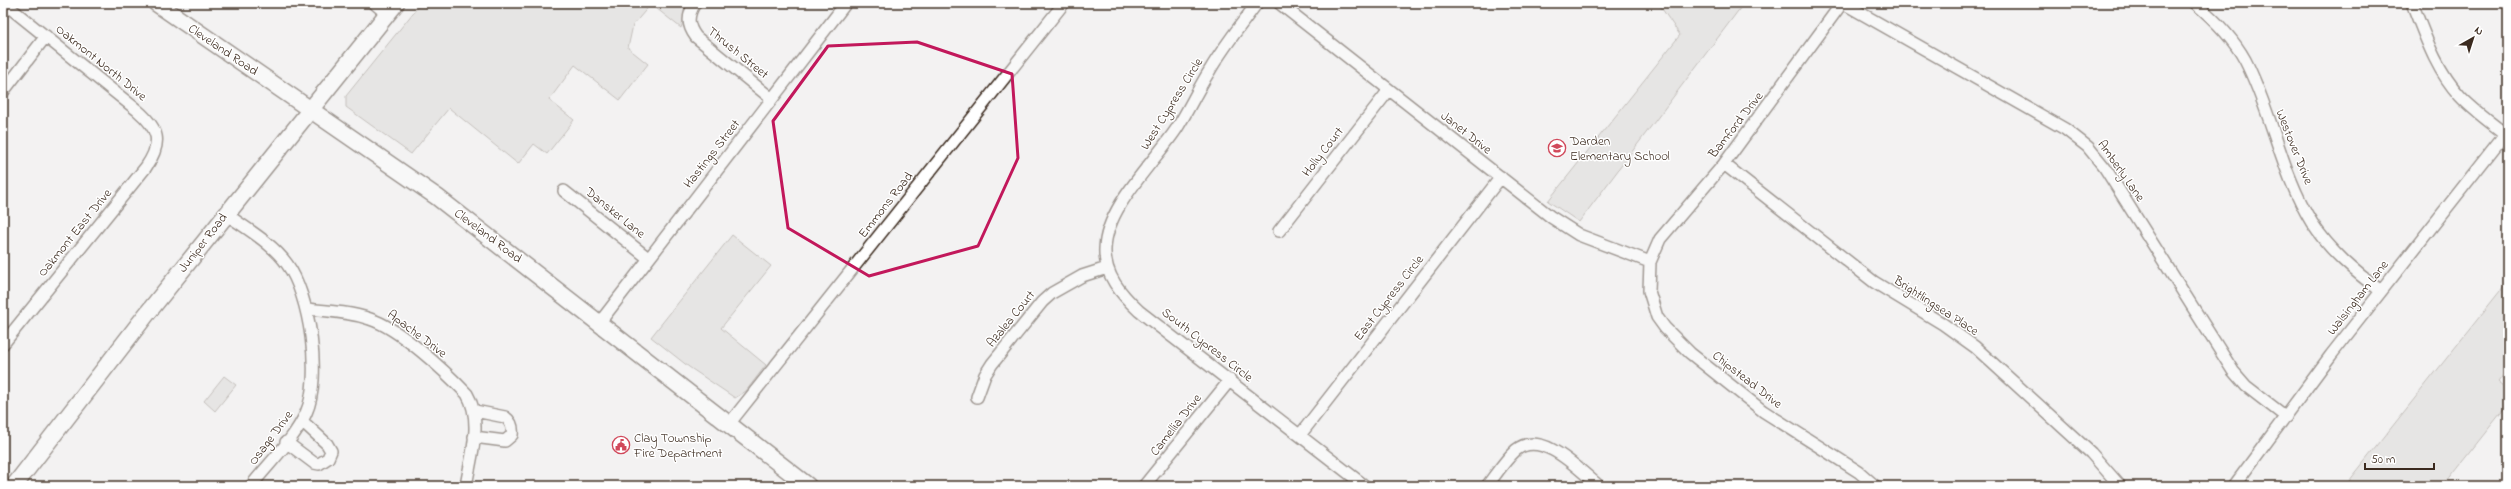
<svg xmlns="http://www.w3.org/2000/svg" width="2511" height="489" font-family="'Indie Flower',sans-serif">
  <rect width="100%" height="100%" fill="#f3f2f2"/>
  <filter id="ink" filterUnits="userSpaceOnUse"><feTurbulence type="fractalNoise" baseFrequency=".025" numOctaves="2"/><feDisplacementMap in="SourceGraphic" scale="8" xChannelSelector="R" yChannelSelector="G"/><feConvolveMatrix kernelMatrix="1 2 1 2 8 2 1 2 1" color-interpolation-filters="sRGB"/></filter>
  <g filter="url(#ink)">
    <path fill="#d8d5d2" stroke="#8a8078" d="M421 3H689L681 28 651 4 633 25 628 48 648 64 620 100 575 65 549 100 574 120 547 154 534 144 518 164 449 108 411 154 346 107V96Z
      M1658 3H1744L1579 222 1548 201 1680 35Z
      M732 235 771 266 721 328 766 365 746 391 735 398 689 367 651 337Z
      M2508 281V369L2498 382 2508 390V404L2443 486H2345Z
      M224 376 236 385 215 411 204 401Z"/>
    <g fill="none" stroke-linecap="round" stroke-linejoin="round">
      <defs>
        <path id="street" d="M374 3 387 14
          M695 3C687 16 687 25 696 37L772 99
          M1257 3C1241 25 1224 46 1210 70 1198 89 1189 109 1177 128 1154 163 1106 207 1105 249 1104 275 1121 294 1139 311L1365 486
          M1279 3 1551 217 1579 235 1650 262
          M1842 3 1724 164 1660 239 1650 262 1649 291 1657 317 1665 328 1690 353 1763 411 1859 472 1875 486
          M1843 3 2065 129 2088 147 2105 168 2233 371 2246 386 2286 417
          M2195 3C2214 19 2233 38 2245 60 2272 112 2281 173 2312 223 2330 251 2355 272 2381 291
          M2412 3C2425 36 2436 70 2460 96 2473 110 2490 122 2505 134
          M3 92 46 36
          M1724 164 1874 282 1943 324 1975 347 2091 453 2120 486
          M564 191 648 258
          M226 214C247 229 272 243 287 264 310 295 322 378 306 413 294 440 269 463 251 486
          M1279 231 1389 90
          M306 309C327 311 349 312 370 319 399 328 445 371 467 394 483 421 471 456 466 486
          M600 322 846 3
          M3 344 146 167C163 142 159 129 137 110L4 3
          M977 397 985 375 992 364 1042 302 1052 293 1082 276 1107 268
          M729 424 1064 3
          M1300 435 1501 177
          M474 437 505 441 512 435C513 428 512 422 505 417L475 411
          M286 442 314 463 319 464 328 458 331 451 327 444 302 421
          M1144 486 1230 380
          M1487 486C1496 474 1505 460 1516 450 1542 429 1579 470 1599 486
          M2234 486 2331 355 2508 130"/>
        <path id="secondary" d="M156 3 437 197 808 486
          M14 486 146 315 396 3"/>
      </defs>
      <use href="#street" stroke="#3b2a1e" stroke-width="14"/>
      <use href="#secondary" stroke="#3b2a1e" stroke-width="19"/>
      <use href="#street" stroke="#fff" stroke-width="11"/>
      <use href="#secondary" stroke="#fff" stroke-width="16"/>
    </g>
  </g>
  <path d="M0 0H2511V489H0ZM917 42 1012 74 1018 158 978 246 869 276 788 228 773 121 828 46Z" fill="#f3f2f2" fill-opacity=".55" fill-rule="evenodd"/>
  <path fill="none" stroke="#c2185b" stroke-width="3" stroke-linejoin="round" d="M917 42 1012 74 1018 158 978 246 869 276 788 228 773 121 828 46Z"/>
  <defs>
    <symbol id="school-ring" viewBox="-11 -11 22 22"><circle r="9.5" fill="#fff" stroke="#d1495b" stroke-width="1.5"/><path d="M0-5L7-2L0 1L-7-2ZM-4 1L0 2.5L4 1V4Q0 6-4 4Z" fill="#d1495b"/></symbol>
    <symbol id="civic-ring" viewBox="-11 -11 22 22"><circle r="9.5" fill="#fff" stroke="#d1495b" stroke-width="1.5"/><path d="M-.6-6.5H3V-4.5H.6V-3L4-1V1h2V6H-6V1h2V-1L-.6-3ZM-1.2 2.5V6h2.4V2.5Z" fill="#d1495b"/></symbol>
  </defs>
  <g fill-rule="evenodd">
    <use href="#school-ring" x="1547" y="138" width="20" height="20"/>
    <use href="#civic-ring" x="611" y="435" width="20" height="20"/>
  </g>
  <g text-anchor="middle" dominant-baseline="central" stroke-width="3" stroke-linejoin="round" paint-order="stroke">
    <g font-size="13" fill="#3b2a1e" stroke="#fff">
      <text transform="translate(223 50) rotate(34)">Cleveland Road</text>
      <text transform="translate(738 53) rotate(39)">Thrush Street</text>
      <text transform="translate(101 63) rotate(39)">Oakmont North Drive</text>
      <text transform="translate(1172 104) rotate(-58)">West Cypress Circle</text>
      <text transform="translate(1736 125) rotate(-52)">Bamford Drive</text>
      <text transform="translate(1466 133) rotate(38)">Janet Drive</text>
      <text transform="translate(2294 147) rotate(68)">Westover Drive</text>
      <text transform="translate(1323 152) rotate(-52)">Holly Court</text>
      <text transform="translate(712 154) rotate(-52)">Hastings Street</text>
      <text transform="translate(2121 171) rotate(55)">Amberly Lane</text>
      <text transform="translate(886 205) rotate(-52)">Emmons Road</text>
      <text transform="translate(615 213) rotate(39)">Dansker Lane</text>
      <text transform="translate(75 233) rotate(-51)">Oakmont East Drive</text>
      <text transform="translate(488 236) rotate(37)">Cleveland Road</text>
      <text transform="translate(203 243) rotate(-52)">Juniper Road</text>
      <text transform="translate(1389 298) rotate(-52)">East Cypress Circle</text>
      <text transform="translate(2358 298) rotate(-52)">Walsingham Lane</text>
      <text transform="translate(1936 306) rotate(33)">Brightlingsea Place</text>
      <text transform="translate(1011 319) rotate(-51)">Azalea Court</text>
      <text transform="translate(417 334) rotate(37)">Apache Drive</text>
      <text transform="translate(1207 345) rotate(38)">South Cypress Circle</text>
      <text transform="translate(1747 380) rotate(38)">Chipstead Drive</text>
      <text transform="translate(1176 425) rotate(-52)">Camellia Drive</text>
      <text transform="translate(271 438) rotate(-53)">Osage Drive</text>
    </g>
    <g font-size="13" fill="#3b2a1e" stroke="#fff" text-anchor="start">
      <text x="1570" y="141">Darden<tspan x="1570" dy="15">Elementary School</tspan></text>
      <text x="634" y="438">Clay Township<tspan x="634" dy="15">Fire Department</tspan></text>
    </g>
  </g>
  <rect width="2511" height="489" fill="none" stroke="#fff" stroke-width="16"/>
  <rect x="8" y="8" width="2495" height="473" fill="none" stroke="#3b2a1e" stroke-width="1.5" filter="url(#ink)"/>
  <g transform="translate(2473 38) rotate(39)" stroke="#ffffff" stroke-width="3" paint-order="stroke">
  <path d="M0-3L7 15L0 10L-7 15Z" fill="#3b2a1e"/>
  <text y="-6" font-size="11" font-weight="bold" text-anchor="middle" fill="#3b2a1e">N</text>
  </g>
  <path d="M2365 463v6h69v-6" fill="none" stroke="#3b2a1e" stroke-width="2"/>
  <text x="2371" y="463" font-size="12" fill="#3b2a1e" stroke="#ffffff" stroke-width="3" paint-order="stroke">50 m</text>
</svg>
